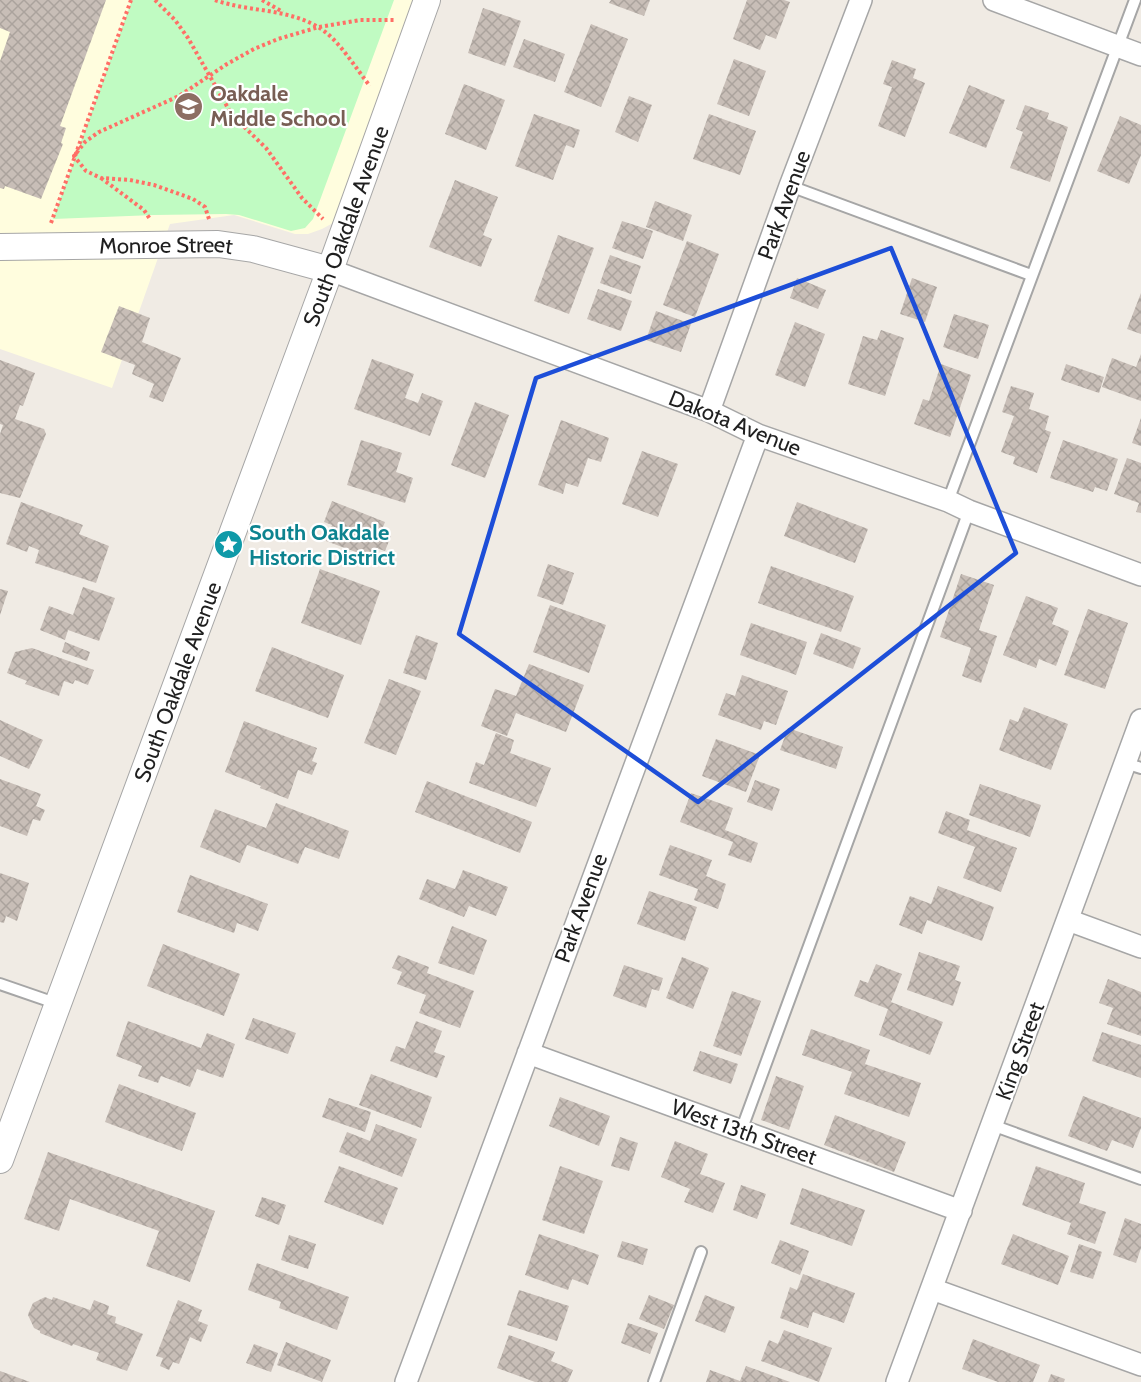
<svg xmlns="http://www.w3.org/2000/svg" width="1141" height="1382" font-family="Cabin,sans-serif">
  <defs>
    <pattern id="building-cross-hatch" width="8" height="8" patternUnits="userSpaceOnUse" patternTransform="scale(1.5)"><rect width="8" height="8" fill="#c8beb7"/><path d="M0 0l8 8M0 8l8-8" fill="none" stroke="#aba39d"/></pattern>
  </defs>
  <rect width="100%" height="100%" fill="#f0ebe4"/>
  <path fill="#fffdde" d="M0 0H417L339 212 333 223 322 229 308 234H295L234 215 170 224 112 388 0 349Z"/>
  <path fill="#c0fbc2" d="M132 0H394L313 219 305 228 291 231 239 215 226 214 154 215 53 219Z"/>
  <path fill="url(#building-cross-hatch)" d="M0 0H106L60 126 66 128 61 143 63 144 41 199 5 186 4 189 0 188V61L10 32 0 28Z
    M611 0H650L644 16 609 3Z
    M747 0H784L790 2 776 39 766 35 760 50 733 39Z
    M483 8 521 21 505 66 468 53Z
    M591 24 628 39 601 107 564 92Z
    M524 39 565 54 555 82 513 67Z
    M734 59 766 71 749 116 717 104Z
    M892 60 916 69 913 78 925 83 905 137 878 126 892 87 883 84Z
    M464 84 505 100 486 150 445 134Z
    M969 85 1005 100 986 148 949 133Z
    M629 96 652 105 638 142 615 132Z
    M1025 105 1049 113 1047 119 1068 127 1050 182 1010 168 1023 132 1016 129Z
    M534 114 580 130 574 148 566 145 553 180 515 166Z
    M709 114 756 131 740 175 693 159Z
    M1120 116 1141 125V155L1129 184 1097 171Z
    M455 180 498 197 483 235 492 239 481 267 429 247Z
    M655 201 692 215 683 241 646 227Z
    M622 221 653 231 643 259 612 248Z
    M558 235 594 248 569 314 534 301Z
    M687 241 719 254 695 317 663 305Z
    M610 255 641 266 631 294 600 283Z
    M797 278 826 290 818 309 790 298Z
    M912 278 937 287 925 322 900 314Z
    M598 289 632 301 621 331 587 319Z
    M1141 293V334L1127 329Z
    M119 306 150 318 142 342 181 358 163 402 149 397 154 384 132 374 135 365 101 352Z
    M656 311 691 324 681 352 646 340Z
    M954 314 989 325 978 359 943 347Z
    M795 322 825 334 805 387 775 375Z
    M881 330 904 338 885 396 848 384 863 336 877 340Z
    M1141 354V401L1102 387 1112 358 1136 367Z
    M372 359 414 374 405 398 418 403 422 393 443 401 430 436 354 409Z
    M0 360 35 373 23 406 20 405 15 419 44 429 46 434 20 498 0 493V434L3 425 0 424Z
    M941 364 971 375 950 437 914 424 923 399 929 401Z
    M1066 364 1104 377 1099 393 1061 380Z
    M1011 386 1034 393 1029 409 1049 416 1045 430 1051 432 1037 473 1013 464 1015 457 1001 452 1014 416 1002 412Z
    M475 402 509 415 485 478 451 465Z
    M1141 418V446L1132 443Z
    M561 420 609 438 601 462 588 458 578 487 566 483 563 494 538 485Z
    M361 440 402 453 396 472 413 478 405 503 347 485Z
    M1063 440 1118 459 1107 491 1095 487 1093 492 1050 478Z
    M642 451 678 464 658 517 622 504Z
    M1127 458 1141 463V513L1136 512 1139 503 1114 494Z
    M332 501 385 522 381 532 391 536 385 551 376 548 372 558 326 541 332 525 324 522Z
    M21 502 83 525 79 534 109 546 96 583 35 563 39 550 29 546 27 552 6 544Z
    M797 502 868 529 855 563 784 536Z
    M548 564 574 573 563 605 537 596Z
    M771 566 854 596 841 632 758 603Z
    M320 569 380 591 361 645 301 623Z
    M961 574 994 585 979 630 997 636 981 683 962 676 971 648 940 637Z
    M83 587 115 598 99 641 68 630 65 640 40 630 49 606 73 615Z
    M0 589 8 591 0 615Z
    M1026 596 1058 608 1052 624 1069 631 1056 666 1039 659 1036 668 1003 655Z
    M550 605 606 625 589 673 533 652Z
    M1088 609 1128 623 1105 689 1064 675Z
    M751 623 807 642 796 675 740 655Z
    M821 633 861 648 853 669 813 654Z
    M416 635 438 643 426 680 403 673Z
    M65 642 90 652 87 661 62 652Z
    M272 647 344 675 328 718 255 691Z
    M32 648 94 670 88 685 75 680 73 684 64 681 59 696 25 684 27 681 7 673 15 652Z
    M529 664 584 685 566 732 516 713 507 736 481 726 495 689 516 696Z
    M742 675 788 691 776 725 764 721 761 730 718 715 726 693 735 696Z
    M389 679 421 691 396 755 364 743Z
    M1024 707 1068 724 1051 770 999 750 1010 719 1018 722Z
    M0 720 43 740 29 769 0 756Z
    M244 721 317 748 312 761 317 763 312 775 298 770 288 799 260 788 261 786 225 772Z
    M788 728 843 747 836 769 780 750Z
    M496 733 514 740 510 753 551 768 536 807 469 783 476 762 484 765Z
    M716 739 760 755 746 792 702 776Z
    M0 779 41 794 36 806 45 810 40 821 33 819 27 836 0 826Z
    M755 780 780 789 772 811 747 802Z
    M427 781 532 822 520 853 415 812Z
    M980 784 1041 805 1030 837 969 815Z
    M691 793 733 808 725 830 758 843 751 863 728 855 733 842 680 822Z
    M276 803 349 831 339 859 305 847 298 864 247 845 240 863 200 847 215 809 266 828Z
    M946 811 970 820 967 830 1017 848 1001 892 963 878 975 847 938 833Z
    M670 845 712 860 706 876 726 884 718 909 694 900 698 889 659 875Z
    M463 870 508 887 496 916 469 906 464 917 419 899 427 879 455 889Z
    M0 873 29 883 17 921 6 916 4 923 0 922Z
    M190 875 268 904 258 931 237 923 234 933 177 912Z
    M938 886 994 907 982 941 927 920 922 934 899 925 910 896 931 904Z
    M649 891 697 907 685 941 637 924Z
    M452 926 487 940 474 975 438 963Z
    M163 944 240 974 224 1016 147 986Z
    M919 952 960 966 955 980 961 982 953 1006 907 990Z
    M398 955 429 967 427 973 474 991 460 1028 419 1013 426 995 397 984 402 972 392 968Z
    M682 957 709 968 693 1009 666 998Z
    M876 964 902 974 891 1002 943 1022 930 1055 879 1035 888 1009 854 996 860 980 868 983Z
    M624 965 663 978 659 991 652 989 646 1008 613 996Z
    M1108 979 1141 992V1036L1107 1024 1113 1008 1099 1003Z
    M732 991 761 1001 741 1056 713 1046Z
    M253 1018 296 1033 288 1054 245 1039Z
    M128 1021 201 1048 207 1033 235 1044 223 1078 197 1069 190 1087 161 1076 158 1083 138 1076 142 1066 116 1056Z
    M416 1021 442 1031 434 1052 445 1056 437 1078 390 1061 396 1046 405 1049Z
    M811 1029 870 1050 865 1064 921 1083 909 1117 844 1094 852 1072 802 1055Z
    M1102 1032 1141 1045V1078L1092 1061Z
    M700 1051 738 1064 731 1084 693 1071Z
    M371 1074 432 1097 421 1128 359 1105Z
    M776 1076 804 1086 789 1130 761 1120Z
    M119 1084 196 1113 182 1151 105 1122Z
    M1083 1096 1141 1118V1128L1133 1148 1112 1140 1107 1151 1068 1136Z
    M560 1097 610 1116 599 1146 549 1126Z
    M329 1098 371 1112 365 1132 322 1117Z
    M835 1115 906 1142 894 1172 824 1145Z
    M376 1124 417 1139 402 1177 339 1152 347 1132 370 1141Z
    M620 1137 638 1143 629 1171 611 1166Z
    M675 1141 708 1154 700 1174 725 1183 713 1213 684 1202 690 1189 661 1177Z
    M48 1152 215 1211 190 1282 146 1266 159 1231 70 1199 59 1231 24 1219Z
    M339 1166 398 1188 383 1225 324 1202Z
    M560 1166 603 1181 584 1234 542 1220Z
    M1036 1166 1085 1183 1079 1203 1106 1212 1095 1244 1067 1234 1071 1223 1022 1205Z
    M741 1185 766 1194 757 1219 733 1210Z
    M802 1188 865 1210 852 1246 790 1224Z
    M262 1197 286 1205 279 1225 255 1216Z
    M1125 1218 1141 1224V1248L1136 1263 1113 1255Z
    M539 1234 599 1255 588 1285 572 1279 568 1290 525 1275Z
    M1013 1234 1069 1256 1058 1285 1001 1264Z
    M289 1235 316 1244 308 1269 281 1260Z
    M780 1240 809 1251 800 1275 771 1263Z
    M622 1241 648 1249 643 1265 617 1257Z
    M1079 1244 1102 1252 1093 1279 1070 1272Z
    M257 1263 349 1297 337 1330 279 1308 281 1302 248 1290Z
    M803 1274 855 1293 844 1323 813 1312 808 1328 780 1318 790 1287 797 1290Z
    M519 1290 569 1306 557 1341 507 1325Z
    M649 1295 674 1305 664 1329 639 1319Z
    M705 1295 735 1307 725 1333 695 1321Z
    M45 1297 52 1300 53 1297 90 1310 94 1300 109 1306 107 1314 116 1317 115 1323 143 1334 127 1371 96 1360 99 1353 73 1344 72 1346 40 1333V1331L34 1328 28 1315 29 1312 33 1303Z
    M178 1300 202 1310 198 1321 208 1325 201 1342 190 1337 179 1364 173 1362 169 1370 160 1366 163 1358 156 1356Z
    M628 1323 658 1333 650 1354 621 1343Z
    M784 1330 832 1348 819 1382 761 1361 769 1340 778 1344Z
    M509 1335 555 1352 551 1361 573 1370 568 1382H535L497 1368Z
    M973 1339 1040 1365 1033 1382H998L962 1369Z
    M286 1342 331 1360 322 1382 277 1365Z
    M254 1344 278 1353 271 1372 246 1363Z
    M746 1366 790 1382H706L710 1370 740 1381Z
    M0 1371 30 1382H0Z
    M1051 1374 1065 1379 1064 1382H1048Z"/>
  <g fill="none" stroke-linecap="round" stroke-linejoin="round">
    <defs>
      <path id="service" d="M790 186 1031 275
        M948 501 1135 0
        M1125 763 1141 768
        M0 984 58 1004
        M992 1125 1141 1179
        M741 1131 969 511
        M654 1382 701 1252"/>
      <path id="minor" d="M994 0 1141 55
        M330 270 709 411 758 435 948 501 969 511 1141 575
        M709 411 790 186 861 0
        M1068 920 1141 947
        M528 1053 961 1211
        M932 1289 1141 1365
        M406 1382 758 435
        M897 1382 1141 720"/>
      <g id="tertiary">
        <path id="s1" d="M0 247 218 244 253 249 330 270"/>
        <path id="s2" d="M0 1160 330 270 427 0"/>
      </g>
    </defs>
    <use href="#service" stroke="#a6a6a6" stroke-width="14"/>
    <use href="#minor" stroke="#a6a6a6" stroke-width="24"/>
    <use href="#tertiary" stroke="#a6a6a6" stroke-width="28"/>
    <path stroke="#ff6f66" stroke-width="4" stroke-dasharray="3 3" stroke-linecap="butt" d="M155 0 175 20 188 38 232 115 266 148 302 198 323 219
      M215 0C248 12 286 8 318 27 338 38 356 69 370 86
      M262 0 283 12
      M101 178 144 210 150 219
      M209 219 205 207 193 199 154 185 130 180 101 178 86 171 74 156 85 142 99 132 179 96 227 64 254 49 278 39 319 27 360 20H395
      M51 223 131 0"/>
    <use href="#service" stroke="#fff" stroke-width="10"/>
    <use href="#minor" stroke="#fff" stroke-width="21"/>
    <use href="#tertiary" stroke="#fff" stroke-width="26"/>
  </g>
  <path fill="none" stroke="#1d4ed8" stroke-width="4.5" stroke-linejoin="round" d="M891 248 1016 553 698 802 459 634 536 378Z"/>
  <defs>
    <symbol id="school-disc" viewBox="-11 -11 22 22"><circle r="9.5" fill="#8d6e63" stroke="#fff"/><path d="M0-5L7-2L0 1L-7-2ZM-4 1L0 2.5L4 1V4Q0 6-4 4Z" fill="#fff"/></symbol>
    <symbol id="sight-disc" viewBox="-11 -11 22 22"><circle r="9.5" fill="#0f9aa8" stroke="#fff"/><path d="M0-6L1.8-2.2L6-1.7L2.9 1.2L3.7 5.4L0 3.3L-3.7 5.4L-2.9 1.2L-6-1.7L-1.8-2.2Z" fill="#fff"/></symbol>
  </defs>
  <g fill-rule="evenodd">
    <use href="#school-disc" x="172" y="90" width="33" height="33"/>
    <use href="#sight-disc" x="212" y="528" width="33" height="33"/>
  </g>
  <g text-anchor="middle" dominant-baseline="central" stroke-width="4.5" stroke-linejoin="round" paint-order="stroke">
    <g font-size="22" font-weight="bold" fill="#785e54" stroke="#fff" text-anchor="start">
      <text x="210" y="93">Oakdale<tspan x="210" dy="25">Middle School</tspan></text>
    </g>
    <g font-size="22" fill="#1f1f1f" stroke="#fff">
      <text transform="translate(784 205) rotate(-70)">Park Avenue</text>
      <text stroke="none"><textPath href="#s2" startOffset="996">South Oakdale Avenue</textPath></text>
      <text stroke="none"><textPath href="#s1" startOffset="166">Monroe Street</textPath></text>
      <text transform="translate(735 423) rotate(22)">Dakota Avenue</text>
      <text stroke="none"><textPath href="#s2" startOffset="510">South Oakdale Avenue</textPath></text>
      <text transform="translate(581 908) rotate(-70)">Park Avenue</text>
      <text transform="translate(1020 1051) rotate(-70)">King Street</text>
      <text transform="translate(744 1132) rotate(20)">West 13th Street</text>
    </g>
    <g font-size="22" font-weight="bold" fill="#0d838f" stroke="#fff" text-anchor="start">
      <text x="249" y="532">South Oakdale<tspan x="249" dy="25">Historic District</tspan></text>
    </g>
  </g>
</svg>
